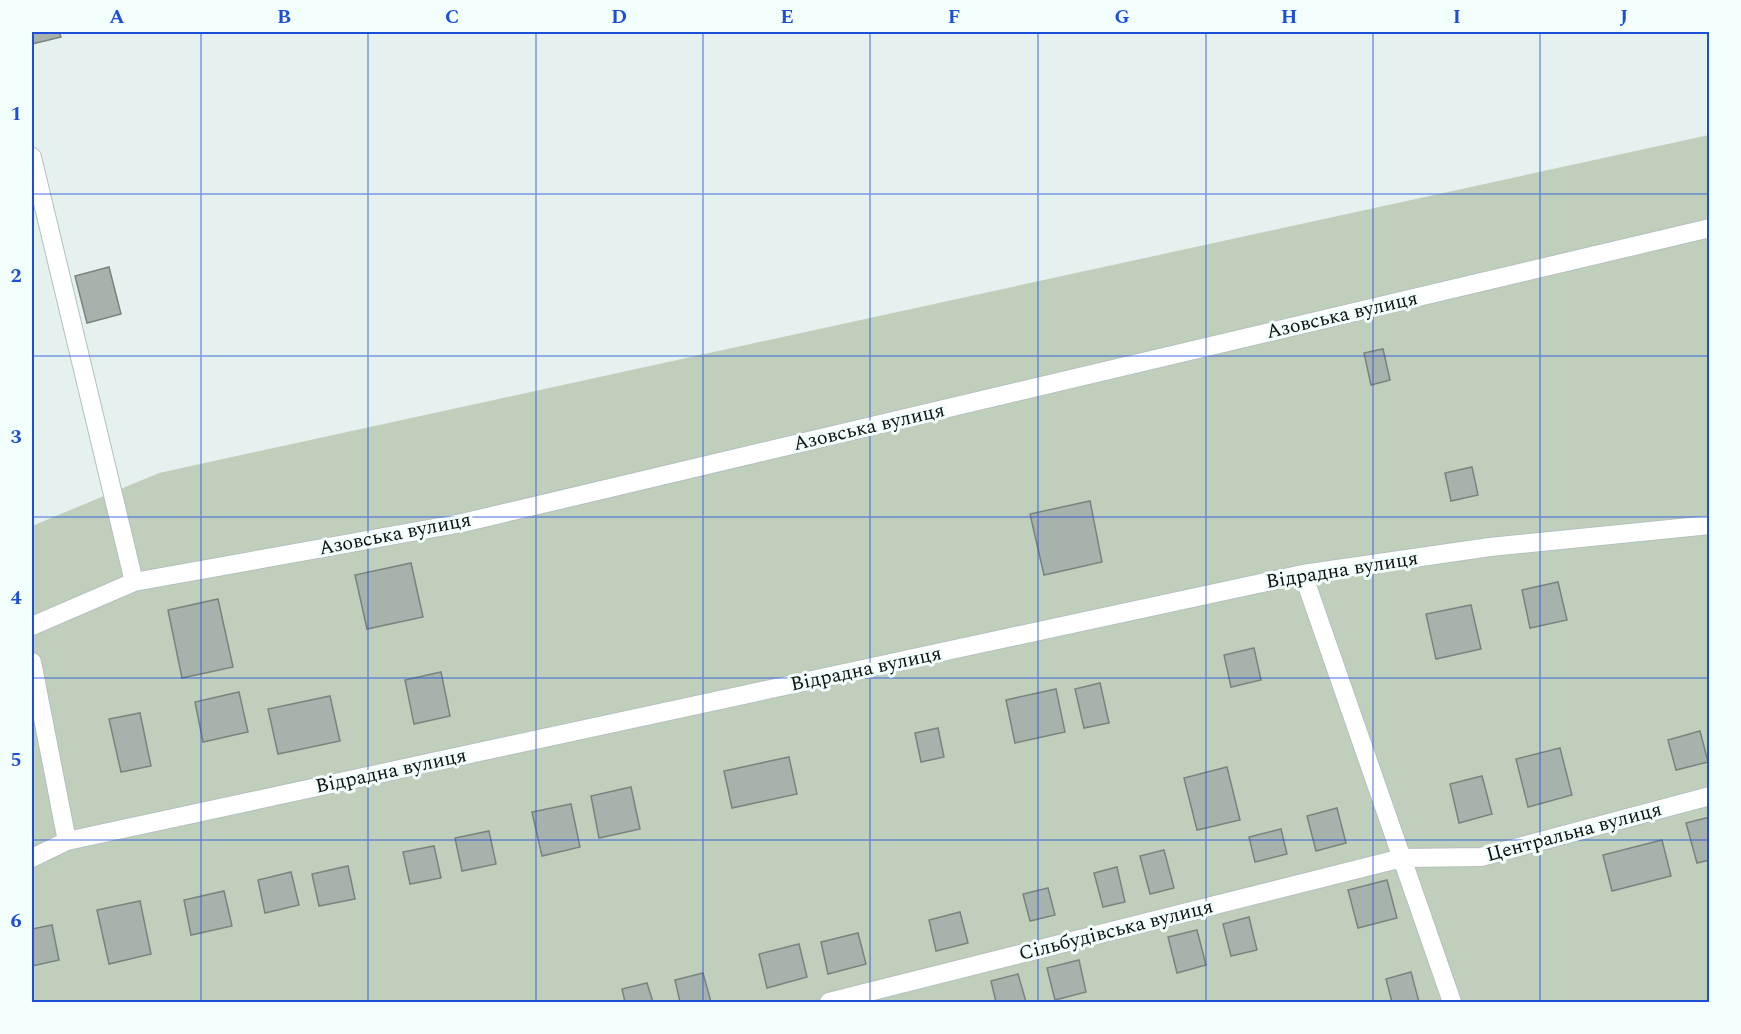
<svg xmlns="http://www.w3.org/2000/svg" width="1741" height="1034" font-family="Spectral,serif">
  <rect width="100%" height="100%" fill="#e4f1ee"/>
  <path fill="#bfcfbc" d="M1709 135V1002H32V526L159 473Z"/>
  <path fill="#a8b2ac" stroke="#7a837e" stroke-width="1.5" d="M32 32H59L61 37 32 44Z
    M109 267 121 314 87 323 75 276Z
    M1383 349 1390 380 1371 385 1364 353Z
    M1472 467 1478 495 1451 501 1445 473Z
    M1090 501 1102 562 1044 575 1030 514Z
    M411 563 423 617 367 629 355 575Z
    M1558 582 1567 620 1530 628 1522 590Z
    M218 599 233 667 182 678 168 610Z
    M1471 605 1481 649 1436 659 1426 614Z
    M1254 648 1261 680 1231 687 1224 655Z
    M441 672 450 716 414 724 405 680Z
    M1100 683 1109 723 1084 728 1075 689Z
    M1056 689 1065 732 1015 743 1006 700Z
    M239 692 248 732 203 742 195 702Z
    M330 696 340 741 278 754 268 709Z
    M140 713 151 766 121 772 109 719Z
    M938 728 944 757 921 762 915 733Z
    M1700 731 1708 762 1676 770 1668 740Z
    M1560 748 1572 795 1528 807 1516 759Z
    M789 757 797 794 732 808 724 771Z
    M1227 767 1240 820 1197 830 1184 778Z
    M1482 776 1492 814 1459 823 1450 784Z
    M631 787 640 829 599 838 591 796Z
    M571 804 580 847 542 856 532 812Z
    M1337 808 1346 843 1316 851 1307 816Z
    M1710 817V860L1697 863 1686 823Z
    M1281 829 1287 854 1255 862 1249 837Z
    M489 831 496 864 462 871 455 838Z
    M1662 840 1671 876 1612 891 1603 855Z
    M434 846 441 878 410 884 403 852Z
    M1164 850 1174 888 1150 894 1140 856Z
    M348 866 355 899 319 906 312 874Z
    M1117 867 1125 902 1103 907 1094 873Z
    M291 872 299 905 265 913 258 880Z
    M1387 880 1397 918 1358 928 1348 890Z
    M1048 888 1055 915 1030 921 1023 894Z
    M224 891 232 926 191 935 184 900Z
    M140 901 151 954 109 964 97 910Z
    M960 912 968 943 936 951 929 920Z
    M1249 917 1257 950 1231 956 1223 924Z
    M52 925 59 960 32 966V929Z
    M1197 930 1206 965 1177 973 1168 937Z
    M858 933 866 964 828 974 821 942Z
    M799 944 807 977 767 988 759 954Z
    M1079 960 1086 992 1055 1000 1047 968Z
    M1411 972 1419 1002H1392L1386 979Z
    M703 973 711 1002H680L675 980Z
    M1018 974 1026 1002H996L991 981Z
    M647 983 653 1002H625L622 989Z"/>
  <g fill="none" stroke-linecap="round" stroke-linejoin="round">
    <defs>
      <path id="service" d="M32 157 134 582
        M1303 574 1452 1002
        M32 626 134 582 462 523 1710 228
        M32 662 67 841
        M32 858 67 841 1303 574 1490 547 1710 525
        M829 1002 1402 858 1481 857 1710 796"/>
    </defs>
    <use href="#service" stroke="#b4c0be" stroke-width="20"/>
    <use href="#service" stroke="#fff" stroke-width="18"/>
  </g>
  <path fill="none" stroke="#1d4ed8" stroke-width="1.5" stroke-opacity="0.55" d="M201 32V1002M368 32V1002M536 32V1002M703 32V1002M870 32V1002M1038 32V1002M1206 32V1002M1373 32V1002M1540 32V1002M32 194H1710M32 356H1710M32 517H1710M32 678H1710M32 840H1710"/>
  <g text-anchor="middle" dominant-baseline="central" stroke-width="6" stroke-linejoin="round" paint-order="stroke">
    <g font-size="20" fill="#0c1110" stroke="#f1fefc">
      <text transform="translate(1342 315) rotate(-13)">Азовська вулиця</text>
      <text transform="translate(869 427) rotate(-13)">Азовська вулиця</text>
      <text transform="translate(395 534) rotate(-11)">Азовська вулиця</text>
      <text transform="translate(1342 570) rotate(-9)">Відрадна вулиця</text>
      <text transform="translate(866 669) rotate(-12)">Відрадна вулиця</text>
      <text transform="translate(391 771) rotate(-12)">Відрадна вулиця</text>
      <text transform="translate(1574 832) rotate(-15)">Центральна вулиця</text>
      <text transform="translate(1116 930) rotate(-14)">Сільбудівська вулиця</text>
    </g>
  </g>
  <rect width="1741" height="1034" fill="none" stroke="#f1fefc" stroke-width="66"/>
  <rect x="33" y="33" width="1675" height="968" fill="none" stroke="#1d4ed8" stroke-width="2"/>
  <g font-size="20" text-anchor="middle" font-weight="bold" fill="#1d4ed8">
    <text x="117" y="23">A</text>
    <text x="284" y="23">B</text>
    <text x="452" y="23">C</text>
    <text x="619" y="23">D</text>
    <text x="787" y="23">E</text>
    <text x="954" y="23">F</text>
    <text x="1122" y="23">G</text>
    <text x="1289" y="23">H</text>
    <text x="1457" y="23">I</text>
    <text x="1624" y="23">J</text>
    <text x="16" y="120">1</text>
    <text x="16" y="282">2</text>
    <text x="16" y="443">3</text>
    <text x="16" y="604">4</text>
    <text x="16" y="766">5</text>
    <text x="16" y="927">6</text>
  </g>
</svg>
